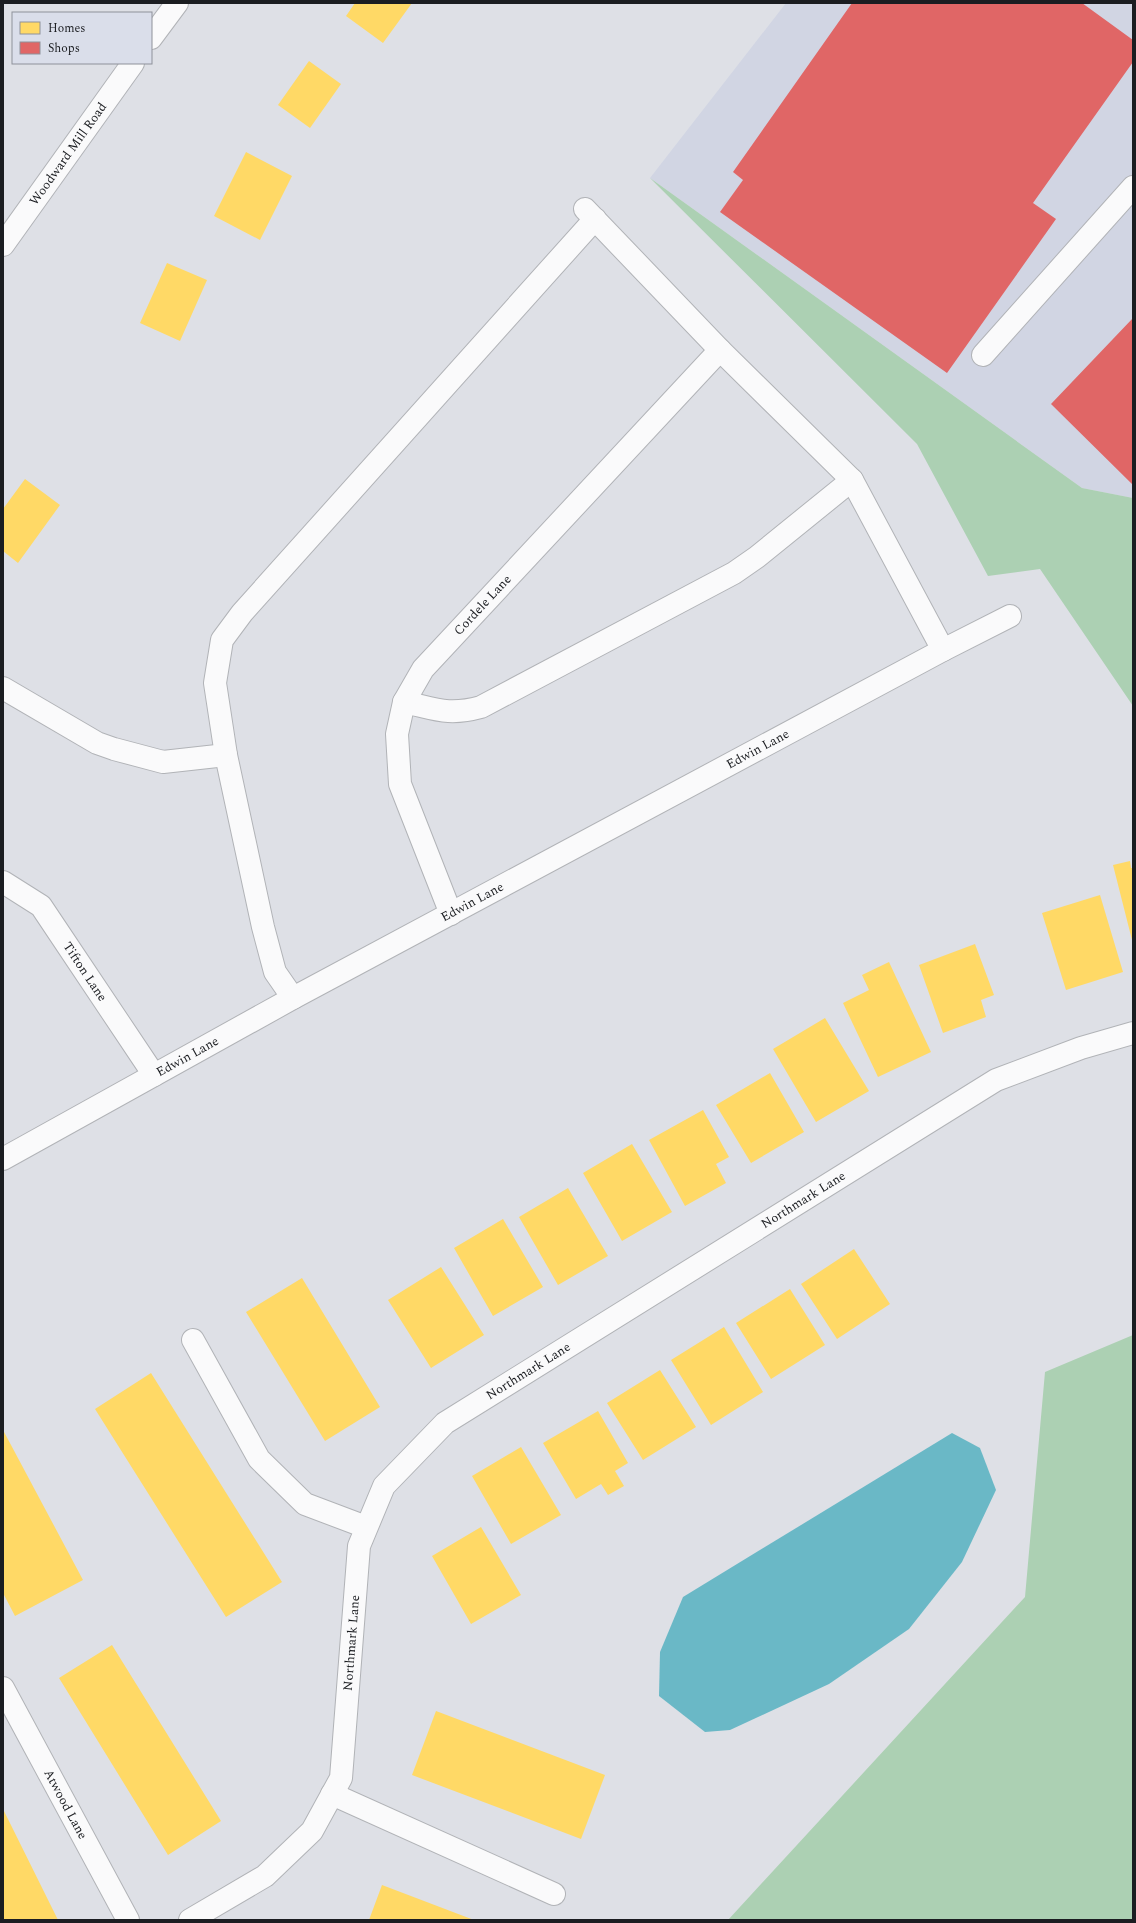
<svg xmlns="http://www.w3.org/2000/svg" width="1136" height="1923" font-family="Spectral,serif">
  <rect width="100%" height="100%" fill="#dee0e6"/>
  <path fill="#d1d5e3" d="M786 3H1133V498L1082 488 650 178Z"/>
  <path fill="#acd0b3" d="M650 178 1082 488 1133 498V706L1040 569 988 576 917 444Z
    M1133 1335V1920H728L1025 1597 1045 1372Z"/>
  <path fill="#6ab8c6" d="M952 1433 980 1448 996 1490 962 1562 909 1629 829 1684 730 1730 705 1732 659 1696 660 1652 683 1597Z"/>
  <path fill="#ffd966" d="M355 3H412L383 43 346 16Z
    M309 61 341 84 310 128 278 105Z
    M246 152 292 176 260 240 214 216Z
    M167 263 207 280 180 341 140 323Z
    M25 479 60 505 18 563 3 551V509Z
    M1130 861 1131 868H1133L1132 940 1113 865Z
    M1100 895 1123 972 1066 990 1042 913Z
    M975 944 994 995 981 1000 986 1017 943 1033 919 965Z
    M889 962 931 1052 878 1077 843 1003 869 990 862 975Z
    M825 1018 869 1091 816 1122 773 1049Z
    M770 1073 804 1132 751 1163 716 1105Z
    M703 1110 729 1157 716 1164 726 1183 685 1206 649 1140Z
    M632 1144 672 1212 622 1241 583 1173Z
    M568 1188 608 1256 558 1285 519 1217Z
    M503 1219 543 1287 493 1316 454 1248Z
    M854 1249 890 1304 837 1339 801 1284Z
    M441 1267 484 1335 431 1368 388 1300Z
    M302 1278 380 1407 325 1441 246 1312Z
    M790 1289 825 1345 771 1379 736 1323Z
    M724 1327 763 1392 711 1425 671 1360Z
    M660 1370 696 1427 643 1460 607 1403Z
    M151 1373 282 1582 226 1617 95 1409Z
    M598 1411 628 1463 615 1471 624 1486 608 1495 601 1484 576 1499 543 1443Z
    M3 1430 83 1580 15 1616 3 1593Z
    M521 1447 561 1515 511 1544 472 1476Z
    M481 1527 521 1595 471 1624 432 1556Z
    M112 1645 221 1821 168 1855 59 1678Z
    M436 1711 605 1775 581 1839 412 1775Z
    M3 1809 58 1920H3Z
    M382 1885 474 1920H369Z"/>
  <path fill="#e06666" d="M852 3H1082L1133 40V62L1033 203 1056 219 947 373 720 212 743 180 733 172Z
    M1133 318V485L1051 404Z"/>
  <g fill="none" stroke-linecap="round" stroke-linejoin="round">
    <defs>
      <g id="minor">
        <path d="M151 38 177 3"/>
        <path d="M585 209 720 350 852 480 943 650"/>
        <path id="s1" d="M3 245 133 63"/>
        <path d="M983 355 1133 187"/>
        <path d="M3 688 97 743 114 749 163 762 226 755"/>
        <path d="M404 702C436 709 448 716 481 707L734 573 757 557 852 480"/>
        <path id="s2" d="M3 882 41 906 154 1075"/>
        <path id="s3" d="M451 914 400 784 397 734 404 702 423 669 720 350"/>
        <path d="M293 998 275 972 263 927 226 755 215 683 222 640 242 613 595 219"/>
        <path id="s4" d="M3 1159 293 998 943 650 1010 616"/>
        <path d="M193 1340 259 1459 305 1504 366 1527"/>
        <path id="s5" d="M3 1688 128 1920"/>
        <path d="M332 1794 554 1894"/>
        <path id="s6" d="M190 1920 265 1876 312 1831 341 1778 359 1546 384 1486 445 1423 996 1080 1081 1048 1133 1033"/>
      </g>
    </defs>
    <use href="#minor" stroke="#b1b3b7" stroke-width="24"/>
    <use href="#minor" stroke="#fafafb" stroke-width="22"/>
  </g>
  <g text-anchor="middle" dominant-baseline="central" stroke-width="4" stroke-linejoin="round" paint-order="stroke">
    <g font-size="13" fill="#1b1d21" stroke="#dadeea">
      <text stroke="none"><textPath href="#s1" startOffset="112">Woodward Mill Road</textPath></text>
      <text stroke="none"><textPath href="#s3" startOffset="348">Cordele Lane</textPath></text>
      <text stroke="none"><textPath href="#s4" startOffset="859">Edwin Lane</textPath></text>
      <text stroke="none"><textPath href="#s4" startOffset="535">Edwin Lane</textPath></text>
      <text stroke="none"><textPath href="#s2" startOffset="124">Tifton Lane</textPath></text>
      <text stroke="none"><textPath href="#s4" startOffset="211">Edwin Lane</textPath></text>
      <text stroke="none"><textPath href="#s6" startOffset="1020">Northmark Lane</textPath></text>
      <text stroke="none"><textPath href="#s6" startOffset="696">Northmark Lane</textPath></text>
      <text stroke="none"><textPath href="#s6" startOffset="348">Northmark Lane</textPath></text>
      <text stroke="none"><textPath href="#s5" startOffset="132">Atwood Lane</textPath></text>
    </g>
  </g>
  <rect width="1136" height="1923" fill="none" stroke="#1b1d21" stroke-width="8"/>
  <rect x="12" y="12" width="140" height="52" fill="#dadeea" stroke="#8e919a"/>
  <rect x="20" y="22" width="20" height="12" fill="#ffd966" stroke="#8e919a"/>
  <text x="48" y="32" font-size="12" fill="#1b1d21">Homes</text>
  <rect x="20" y="42" width="20" height="12" fill="#e06666" stroke="#8e919a"/>
  <text x="48" y="52" font-size="12" fill="#1b1d21">Shops</text>
</svg>
